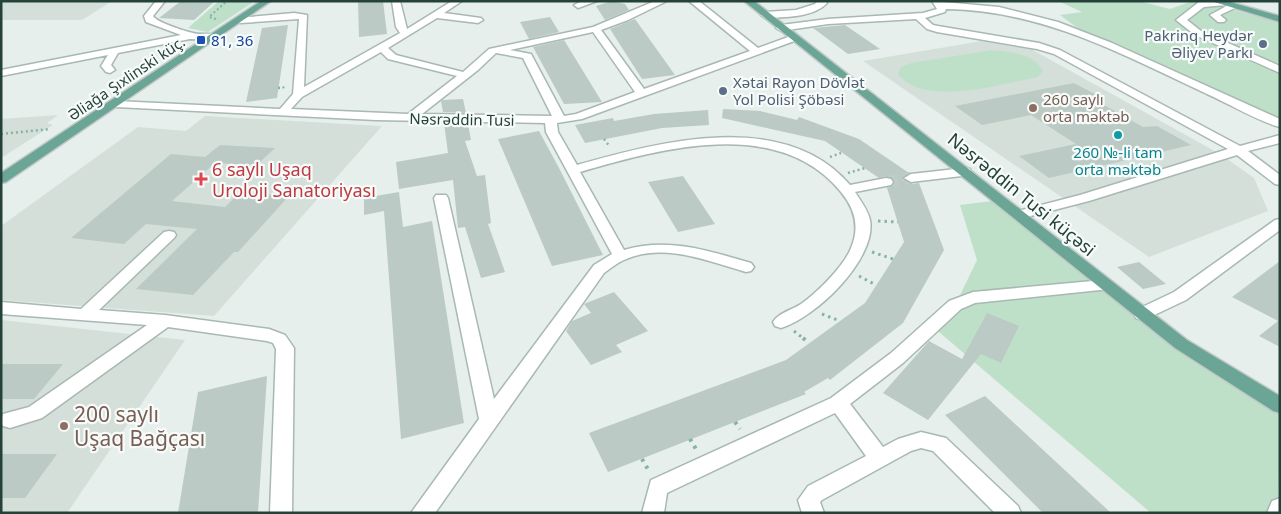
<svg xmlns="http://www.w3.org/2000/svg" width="1281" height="514" font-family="'Noto Sans',sans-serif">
  <rect width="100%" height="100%" fill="#e6efeb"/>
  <path fill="#d4dfda" d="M1 1H112L82 20H1Z
    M982 41 1031 49 1220 154 1254 178 1268 211 1149 257 863 61Z
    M58 115 47 123 53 125 1 158V119Z
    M205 116 382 126 214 316 1 300V226L138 127 186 131Z
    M1 320 185 340 67 513H1Z"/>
  <path fill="#bfe0c8" d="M219 1H255L208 32 188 28Z
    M1058 1H1139L1170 9 1193 1H1202L1280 23V123L1084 33 1060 15 1082 12Z
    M992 50C1011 52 1034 53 1043 71L1038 77C1002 84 923 108 898 74L901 67 911 63Z
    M1000 200 1076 262 1280 406 1278 513H1151L932 326 950 316 977 260 960 205Z"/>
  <path fill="#bbcac4" d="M181 1H215L194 20 159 18Z
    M358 1H383L387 34 359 37Z
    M612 1 625 4 629 10 605 20 596 6Z
    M550 17 559 32 529 39 520 22Z
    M635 19 675 75 642 79 610 29Z
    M288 25 277 98 246 102 262 28Z
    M845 25 880 49 848 54 813 28Z
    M564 40 602 102 564 104 533 47Z
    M1074 83 1104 99 1097 101 1143 127 1157 126 1191 145 1049 178 1019 156 1076 144 1031 115 982 125 955 106Z
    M463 99 466 113 443 112 441 101 443 100Z
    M723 109 760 111 797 120 799 117 859 139 909 173 903 176V180L911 184 919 183 944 250 903 323 830 380 828 378 804 392 806 394 608 472 589 433 786 360 865 303 904 242 887 188 891 187 895 183 893 178 886 176 879 178 825 141 722 118Z
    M708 110 709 125 662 128 585 143 575 125 613 118 614 121 654 114Z
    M444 123 468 124 471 140 465 141 477 176 485 175 491 223 488 224 505 272 481 278 465 227 458 228 453 180 399 189 396 162 448 153Z
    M539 131 559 168 603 255 552 266 498 139Z
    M220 145 275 148 257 165 215 163 172 201 225 207 240 192 289 196 238 252H234L193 295 136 289 197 229 146 224 124 244 71 238 171 154 205 157Z
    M683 176 715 224 678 232 648 182Z
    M399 192 403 227 432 221 464 423 401 439 384 211 364 215V198Z
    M1280 261V347L1259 336 1278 321 1232 297Z
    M1139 262 1166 284 1143 289 1117 267Z
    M614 292 648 331 616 345 622 352 591 365 566 331 572 321 591 313 584 304Z
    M987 313 1019 326 1001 363 981 354 928 420 883 393 929 341 962 359Z
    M1 364H63L34 399H1Z
    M267 376 258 513H178L198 392Z
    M985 396 1111 513H1043L945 415Z
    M1 454H57L25 498H1Z"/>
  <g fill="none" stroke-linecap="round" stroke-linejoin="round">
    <path stroke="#bfccc8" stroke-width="12" stroke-dasharray="12 6" stroke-linecap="butt" d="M886 182 911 178"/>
    <defs>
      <path id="minor" d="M156 1H165L153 16C156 22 184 31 193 33 201 36 212 31 220 37L215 40 190 39 118 53 111 65 115 70 110 73 106 72 101 66 108 55 1 76V70L181 35 146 22 144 16Z
        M392 1H400L407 29 452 1H462L444 13 481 18 483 20 478 23 437 18 388 48 396 55 463 72 489 49 593 27 655 1H667L628 20 601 30 644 89 750 51 689 1H699L758 48 791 36H797V40L582 119 557 123 558 132 577 165C659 142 784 108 850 185L886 178 891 179 893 182 891 185 855 192C860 200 868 210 870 220 877 259 815 318 781 328L775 326 773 322C778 313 792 310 801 304 817 293 844 266 851 248 860 227 855 209 841 192 778 115 660 149 580 172L624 250C669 237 709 251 751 263L754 267 751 271 746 272C707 261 664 242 624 260 617 263 611 268 604 273L435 513H411L479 419 434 198 436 195H446L448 198 494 399 594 265 612 254 546 132 545 123 376 120 116 107 110 104 116 101 280 109 293 94 299 19 241 23 238 22V18L294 13 307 15 304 87 400 33 396 27ZM593 32 635 92 576 114 564 116 531 54 510 50ZM381 52 388 59 457 76 408 114 291 109 302 97ZM496 53 523 58 552 116 422 114 478 70Z
        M582 1H597L578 8 574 5Z
        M817 1H826L827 3C813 18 784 17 765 18L761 15 765 12 796 10 815 4Z
        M932 1 999 7 1058 22 1112 43 1280 119V127C1259 122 1228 103 1207 94 1122 54 1041 10 946 9L945 12 925 18 933 25 938 26 1039 43 1060 50 1240 146 1280 135V143L1248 151 1280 175V185L1275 184 1237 155 1089 201 1019 219 1014 218 1012 215 1014 212 1080 195 1228 149 1054 54 1037 49 937 32 927 29 916 19 828 24 781 31 776 28 781 25 828 19 923 13 937 9Z
        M1226 1V5L1204 7 1187 20 1201 31 1280 66V73L1195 35 1176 20 1199 2Z
        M1232 3 1236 6 1235 8 1220 15 1226 20 1224 22H1218L1210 15Z
        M965 168 970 169 971 172 970 175 911 182 904 178 911 174Z
        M1280 219V230L1186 300 1148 318 1142 320 1136 318 1134 314 1136 310 1174 292 1275 220Z
        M169 231 174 232 176 235 174 238 99 310 165 315 269 329 285 335 294 348 292 513H270L276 349 273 343 267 341 168 327 42 418 10 428 3 426 1 422 3 414 29 407 147 325 1 314V302L81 309 164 232Z
        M1104 280 1110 281 1112 285 1110 289 975 303 961 309 903 363 850 404 883 447 898 439 921 432 946 438 1018 506 1021 513H995L933 451 921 448 911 451 822 500 820 502 824 513H802L798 500 808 486 866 456 835 413 667 493 664 513H642L651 480 831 398 891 353 949 301 973 292Z
        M1280 498V513H1267L1272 501Z"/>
      <path id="major" d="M261 1H271L6 182 1 183V173Z
        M744 1H754L1187 340 1280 396V413L1273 411 1175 348Z
        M1211 1H1226L1280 16V22Z"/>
    </defs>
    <use href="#minor" stroke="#a8b8b2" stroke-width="3"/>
    <use href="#major" stroke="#c2cac8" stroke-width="3"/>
    <path stroke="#86b3a5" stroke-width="2" stroke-dasharray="2 2.5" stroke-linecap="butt" d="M216 19 209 17 227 1
      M278 88 286 87"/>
    <path stroke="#86b3a5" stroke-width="2.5" stroke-dasharray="2 3" stroke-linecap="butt" d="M278 88H280
      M1 134 50 129
      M604 139 610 147
      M830 157 841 153
      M848 173 865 168"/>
    <path stroke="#86b3a5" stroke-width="3" stroke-dasharray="2.5 4" stroke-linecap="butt" d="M878 221 898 222
      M872 252 893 259
      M859 276 876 285
      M822 314 840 321
      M794 331 804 339"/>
    <path stroke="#86b3a5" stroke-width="4" stroke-dasharray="3 5" stroke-linecap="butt" d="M803 338 809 343
      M735 422 740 429
      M690 439 696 449
      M642 459 649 471"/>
    <use href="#minor" fill="#fff" fill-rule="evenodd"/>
    <use href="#major" fill="#6aa596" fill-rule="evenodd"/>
  </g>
  <rect fill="#1a4fb4" stroke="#f7fbf9" stroke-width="2" x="196" y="35" width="10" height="10" rx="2.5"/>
  <g fill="#5c6f8a" stroke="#f7fbf9" stroke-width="2">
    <circle cx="1263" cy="44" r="5"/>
    <circle cx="723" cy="91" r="5"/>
  </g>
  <g fill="#8d6e63" stroke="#f7fbf9" stroke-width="2">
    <circle cx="1033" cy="108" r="5"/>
    <circle cx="64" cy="426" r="5"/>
  </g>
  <circle fill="#0f9aa8" stroke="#f7fbf9" stroke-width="2" cx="1118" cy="135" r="5"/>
  <path fill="#e0444e" stroke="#f7fbf9" stroke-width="2" d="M198.5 171.5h5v5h5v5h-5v5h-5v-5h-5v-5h5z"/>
  <g text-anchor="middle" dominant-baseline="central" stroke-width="4.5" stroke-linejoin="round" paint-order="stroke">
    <g font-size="15" fill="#4e5e75" stroke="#f7fbf9" text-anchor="end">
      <text x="1253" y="35">Pakrinq Heydər<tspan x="1253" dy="17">Əliyev Parkı</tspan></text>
      <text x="733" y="82" text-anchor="start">Xətai Rayon Dövlət<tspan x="733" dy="17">Yol Polisi Şöbəsi</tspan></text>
    </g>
    <g font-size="15" fill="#164399" stroke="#f7fbf9" text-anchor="start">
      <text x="211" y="40">81, 36</text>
    </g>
    <g font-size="15" fill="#24423a" stroke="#f7fbf9">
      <text transform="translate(126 78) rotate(-34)">Əliağa Şıxlinski küç.</text>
      <text transform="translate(462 119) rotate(1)">Nəsrəddin Tusi</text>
    </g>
    <g font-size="15" fill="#785e54" stroke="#f7fbf9" text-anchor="start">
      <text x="1043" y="99">260 saylı<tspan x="1043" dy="17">orta məktəb</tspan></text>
    </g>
    <g font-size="15" fill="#0d838f" stroke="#f7fbf9">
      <text x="1118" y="152">260 №-li tam<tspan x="1118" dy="17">orta məktəb</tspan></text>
    </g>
    <g font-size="18" fill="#be3a42" stroke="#f7fbf9" text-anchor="start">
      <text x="212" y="169">6 saylı Uşaq<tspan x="212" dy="21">Uroloji Sanatoriyası</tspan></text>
    </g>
    <g font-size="18" fill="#24423a" stroke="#f7fbf9">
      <text transform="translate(1022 194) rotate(39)">Nəsrəddin Tusi küçəsi</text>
    </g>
    <g font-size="21" fill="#785e54" stroke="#f7fbf9" text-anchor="start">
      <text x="74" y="414">200 saylı<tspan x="74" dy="24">Uşaq Bağçası</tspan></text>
    </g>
  </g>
  <rect width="1281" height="514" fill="none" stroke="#24423a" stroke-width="5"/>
</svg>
